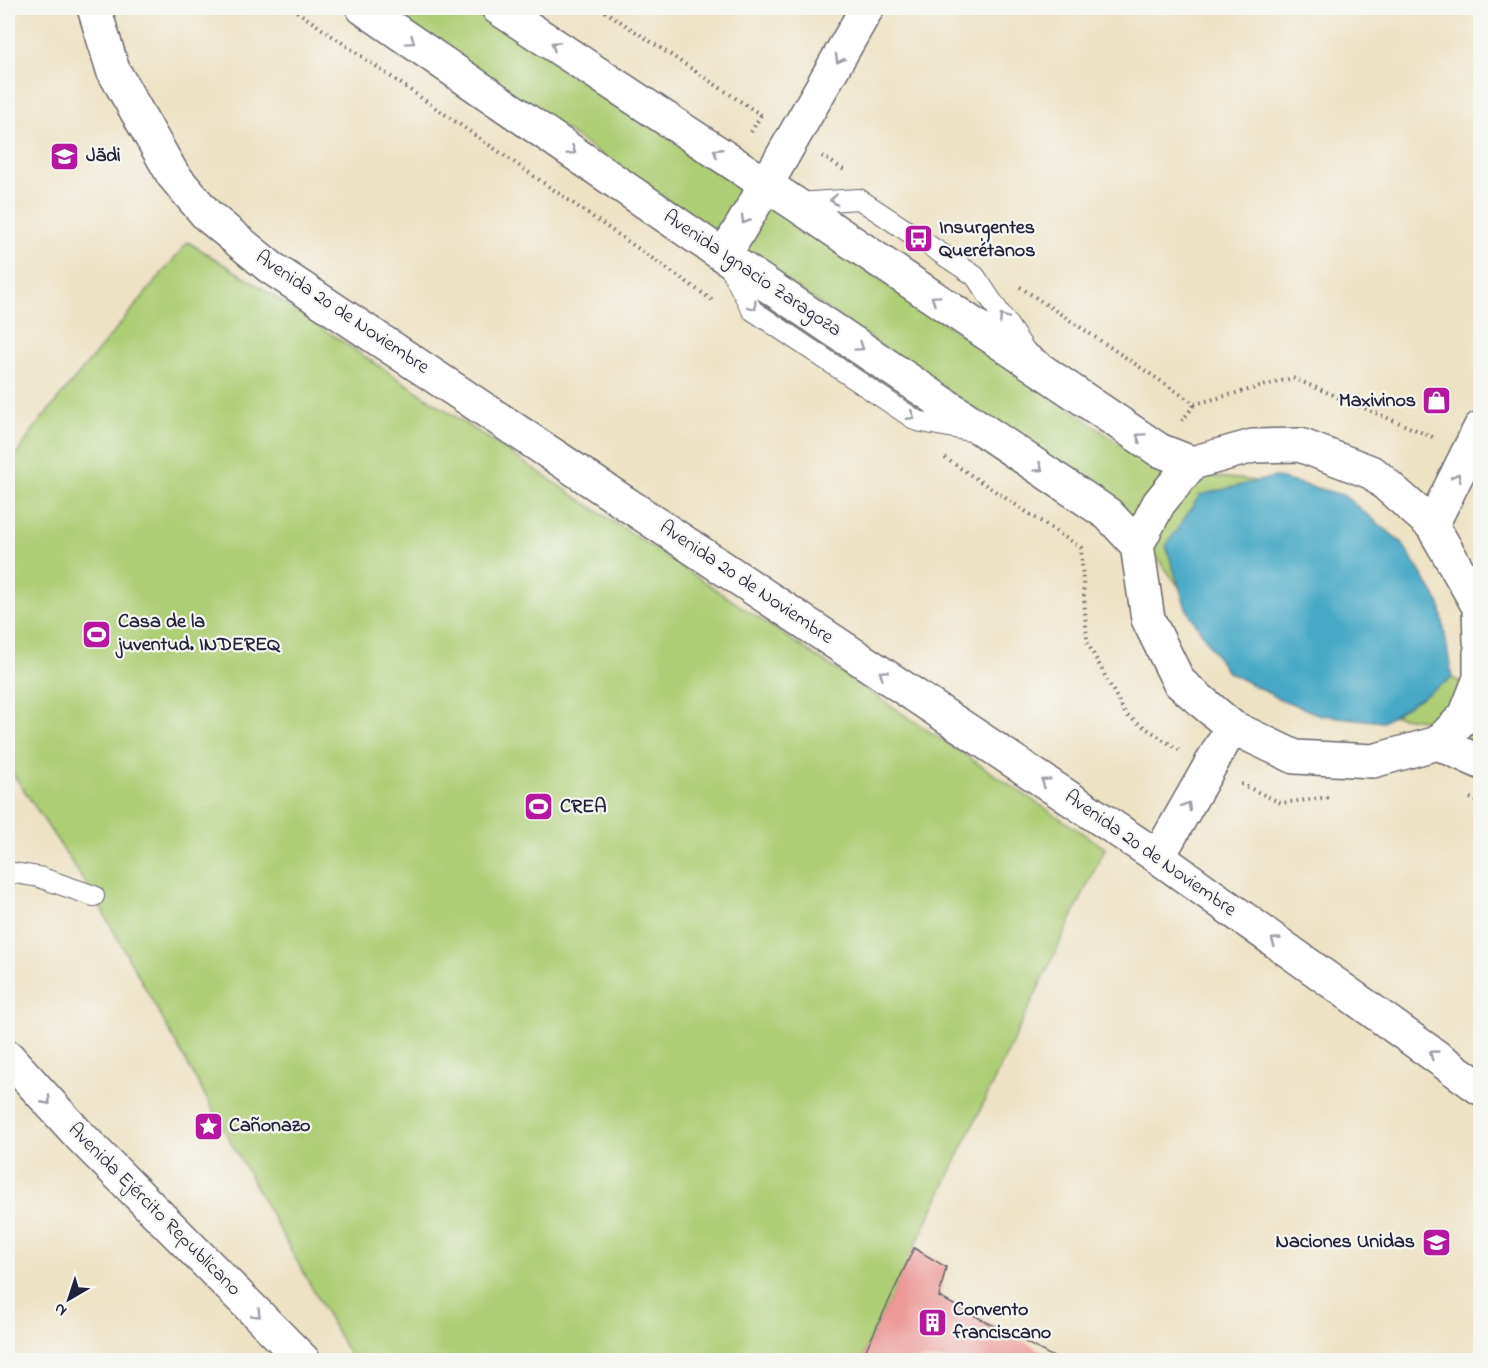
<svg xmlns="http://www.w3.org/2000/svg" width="1488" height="1368" font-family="'Indie Flower',sans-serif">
  <rect width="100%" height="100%" fill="#f6f6f2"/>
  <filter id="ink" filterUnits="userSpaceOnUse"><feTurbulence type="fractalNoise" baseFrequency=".0167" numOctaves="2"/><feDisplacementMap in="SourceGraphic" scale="12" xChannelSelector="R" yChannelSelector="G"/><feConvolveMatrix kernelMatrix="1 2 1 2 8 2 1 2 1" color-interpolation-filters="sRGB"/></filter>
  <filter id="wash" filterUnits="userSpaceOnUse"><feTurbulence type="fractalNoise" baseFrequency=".008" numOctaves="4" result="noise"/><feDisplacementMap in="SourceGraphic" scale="24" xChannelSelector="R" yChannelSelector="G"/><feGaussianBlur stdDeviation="1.35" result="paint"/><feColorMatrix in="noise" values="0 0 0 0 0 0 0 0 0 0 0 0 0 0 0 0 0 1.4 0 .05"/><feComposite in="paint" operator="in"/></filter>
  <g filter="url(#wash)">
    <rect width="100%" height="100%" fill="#eee2c4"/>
    <path fill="#aece76" stroke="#687858" stroke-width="1.5" d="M386 8H482L1085 419 1156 471 1258 481 1343 495 1402 543 1452 678 1480 691V747L1422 720 1278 698 1226 671 1179 587 1121 509Z
      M188 242 257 285 1105 848 861 1360H352L94 896 8 766V468L35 427Z"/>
    <path fill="#46a9c6" stroke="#346680" stroke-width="1.5" d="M1274 477 1343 495 1402 543 1440 604 1452 678 1383 722 1320 715 1278 698 1226 671 1186 608 1166 546 1200 495Z"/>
    <g id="blocks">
      <path fill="#ec9997" d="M914 1248 946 1267 939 1297 1059 1360H861Z"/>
    </g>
  </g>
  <g filter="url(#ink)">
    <use href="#blocks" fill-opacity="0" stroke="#69656b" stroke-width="1.5"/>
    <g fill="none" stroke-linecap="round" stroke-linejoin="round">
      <defs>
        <path id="lane" d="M796 203 859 199 975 276 1026 352
          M728 264 752 310 773 324 917 421 975 432
          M8 872 39 877 94 896"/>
        <path id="street" d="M94 8 113 70 173 175 207 215 270 267 1158 857 1480 1088
          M724 256 766 185
          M1432 525 1480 428
          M1158 857 1232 727"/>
        <path id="secondary" d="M363 8 724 256 1108 514 1137 545
          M498 8 794 203 1159 450 1192 463
          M766 185 867 8
          M1480 641 1479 607 1432 525 1373 473 1300 445 1253 446 1192 463 1159 503 1137 545 1148 619 1179 682 1232 727 1295 757 1373 761 1438 743 1465 716 1480 678V653
          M1438 743 1480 762
          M8 1057 79 1135 303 1360"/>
      </defs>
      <use href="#lane" stroke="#69656b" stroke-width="22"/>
      <use href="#street" stroke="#69656b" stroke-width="36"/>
      <use href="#secondary" stroke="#69656b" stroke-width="36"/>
      <path stroke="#69656b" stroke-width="4" stroke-dasharray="1.5 4.5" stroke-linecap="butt" d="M292 8 715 302
        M600 8 764 117
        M751 132 761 115
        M822 156 844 170
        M1020 287 1195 404 1293 378 1435 438
        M1182 421 1195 404
        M945 458 1081 548 1087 642 1126 715 1179 750
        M1241 784 1281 803 1331 797
        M1470 798 1480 803"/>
      <use href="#lane" stroke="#fff" stroke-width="20"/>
      <use href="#street" stroke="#fff" stroke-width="33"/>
      <use href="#secondary" stroke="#fff" stroke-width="33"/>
    </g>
    <defs><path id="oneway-chevron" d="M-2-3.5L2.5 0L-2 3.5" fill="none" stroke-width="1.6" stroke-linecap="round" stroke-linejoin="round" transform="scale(1.5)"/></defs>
    <g stroke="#9c9ca7">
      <use href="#oneway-chevron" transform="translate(411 41) rotate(34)"/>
      <use href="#oneway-chevron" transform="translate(555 45) rotate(-147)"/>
      <use href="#oneway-chevron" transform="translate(839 59) rotate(119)"/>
      <use href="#oneway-chevron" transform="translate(572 151) rotate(34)"/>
      <use href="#oneway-chevron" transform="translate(717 152) rotate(-147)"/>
      <use href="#oneway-chevron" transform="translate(834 200) rotate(176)"/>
      <use href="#oneway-chevron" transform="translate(745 220) rotate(121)"/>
      <use href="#oneway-chevron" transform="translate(935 299) rotate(-146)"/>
      <use href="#oneway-chevron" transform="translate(753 306) rotate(52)"/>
      <use href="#oneway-chevron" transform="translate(1003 318) rotate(-124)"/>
      <use href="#oneway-chevron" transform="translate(860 347) rotate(34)"/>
      <use href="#oneway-chevron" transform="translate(911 416) rotate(31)"/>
      <use href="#oneway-chevron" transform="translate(1140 437) rotate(-146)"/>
      <use href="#oneway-chevron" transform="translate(1039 468) rotate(34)"/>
      <use href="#oneway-chevron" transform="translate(1457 477) rotate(-63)"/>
      <use href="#oneway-chevron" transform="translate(883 674) rotate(-146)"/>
      <use href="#oneway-chevron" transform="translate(1045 782) rotate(-146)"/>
      <use href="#oneway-chevron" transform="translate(1187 806) rotate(-60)"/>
      <use href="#oneway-chevron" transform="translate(1275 941) rotate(-144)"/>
      <use href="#oneway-chevron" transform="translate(1433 1054) rotate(-144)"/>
      <use href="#oneway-chevron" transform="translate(47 1101) rotate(48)"/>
      <use href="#oneway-chevron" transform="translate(257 1314) rotate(45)"/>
    </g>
  </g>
  <defs>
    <symbol id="school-square" viewBox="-11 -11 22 22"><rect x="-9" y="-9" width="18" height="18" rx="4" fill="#b5179e" stroke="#f6f6f2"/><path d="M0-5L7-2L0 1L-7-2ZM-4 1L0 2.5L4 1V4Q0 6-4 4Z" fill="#fff"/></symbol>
    <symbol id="bus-square" viewBox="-11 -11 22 22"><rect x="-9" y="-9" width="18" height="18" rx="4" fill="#b5179e" stroke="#f6f6f2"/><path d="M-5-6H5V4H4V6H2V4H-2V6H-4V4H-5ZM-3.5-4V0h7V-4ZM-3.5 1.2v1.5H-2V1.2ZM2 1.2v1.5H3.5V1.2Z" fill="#fff"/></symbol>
    <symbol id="shop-square" viewBox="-11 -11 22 22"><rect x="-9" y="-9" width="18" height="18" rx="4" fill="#b5179e" stroke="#f6f6f2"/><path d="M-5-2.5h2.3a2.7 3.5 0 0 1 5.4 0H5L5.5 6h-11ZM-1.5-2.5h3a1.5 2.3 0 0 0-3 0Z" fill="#fff"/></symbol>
    <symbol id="stadium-square" viewBox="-11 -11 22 22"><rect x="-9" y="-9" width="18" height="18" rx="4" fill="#b5179e" stroke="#f6f6f2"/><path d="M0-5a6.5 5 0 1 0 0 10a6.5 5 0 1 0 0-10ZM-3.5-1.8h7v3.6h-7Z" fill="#fff"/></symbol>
    <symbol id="sight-square" viewBox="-11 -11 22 22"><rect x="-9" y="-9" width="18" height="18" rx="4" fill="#b5179e" stroke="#f6f6f2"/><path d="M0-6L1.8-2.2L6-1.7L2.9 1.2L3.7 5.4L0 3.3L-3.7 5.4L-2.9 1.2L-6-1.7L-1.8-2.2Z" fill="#fff"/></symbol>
    <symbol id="building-square" viewBox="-11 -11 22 22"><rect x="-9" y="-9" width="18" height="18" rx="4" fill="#b5179e" stroke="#f6f6f2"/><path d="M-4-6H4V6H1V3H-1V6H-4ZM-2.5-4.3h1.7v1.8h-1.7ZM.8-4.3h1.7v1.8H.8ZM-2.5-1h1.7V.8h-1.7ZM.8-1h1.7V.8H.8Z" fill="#fff"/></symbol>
  </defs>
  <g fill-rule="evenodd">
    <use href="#school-square" x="48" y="140" width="33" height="33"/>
    <use href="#bus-square" x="902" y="222" width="33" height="33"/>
    <use href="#shop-square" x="1420" y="384" width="33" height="33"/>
    <use href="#stadium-square" x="80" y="618" width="33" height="33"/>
    <use href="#stadium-square" x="522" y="790" width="33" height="33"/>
    <use href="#sight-square" x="192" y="1110" width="33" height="33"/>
    <use href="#school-square" x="1420" y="1226" width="33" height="33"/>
    <use href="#building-square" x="916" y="1306" width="33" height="33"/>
  </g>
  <g text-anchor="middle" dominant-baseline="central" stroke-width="4.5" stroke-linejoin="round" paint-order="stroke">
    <g font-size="20" font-weight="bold" fill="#22223b" stroke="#f6f6f2" text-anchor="start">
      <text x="86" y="156">Jädi</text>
      <text x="939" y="228">Insurgentes<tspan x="939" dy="23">Querétanos</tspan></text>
      <text x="1416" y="401" text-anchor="end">Maxivinos</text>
      <text x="118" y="622">Casa de la<tspan x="118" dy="23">juventud. INDEREQ</tspan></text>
      <text x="560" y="807">CREA</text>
      <text x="229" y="1126">Cañonazo</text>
      <text x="1415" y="1242" text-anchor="end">Naciones Unidas</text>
      <text x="953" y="1310">Convento<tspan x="953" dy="23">franciscano</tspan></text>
    </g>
    <g font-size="20" fill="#22223b" stroke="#f6f6f2">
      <text transform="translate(752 274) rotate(34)">Avenida Ignacio Zaragoza</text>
      <text transform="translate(342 313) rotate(34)">Avenida 20 de Noviembre</text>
      <text transform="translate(746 583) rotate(34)">Avenida 20 de Noviembre</text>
      <text transform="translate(1150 854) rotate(35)">Avenida 20 de Noviembre</text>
      <text transform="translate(154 1210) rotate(45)">Avenida Ejército Republicano</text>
    </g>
  </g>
  <rect width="1488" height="1368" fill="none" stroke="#f6f6f2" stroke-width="30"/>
  <g transform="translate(69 1299) rotate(219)" stroke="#f6f6f2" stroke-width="4.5" paint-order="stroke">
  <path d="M0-4.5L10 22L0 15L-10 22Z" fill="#22223b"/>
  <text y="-9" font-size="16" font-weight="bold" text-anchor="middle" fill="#22223b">N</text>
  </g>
</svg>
